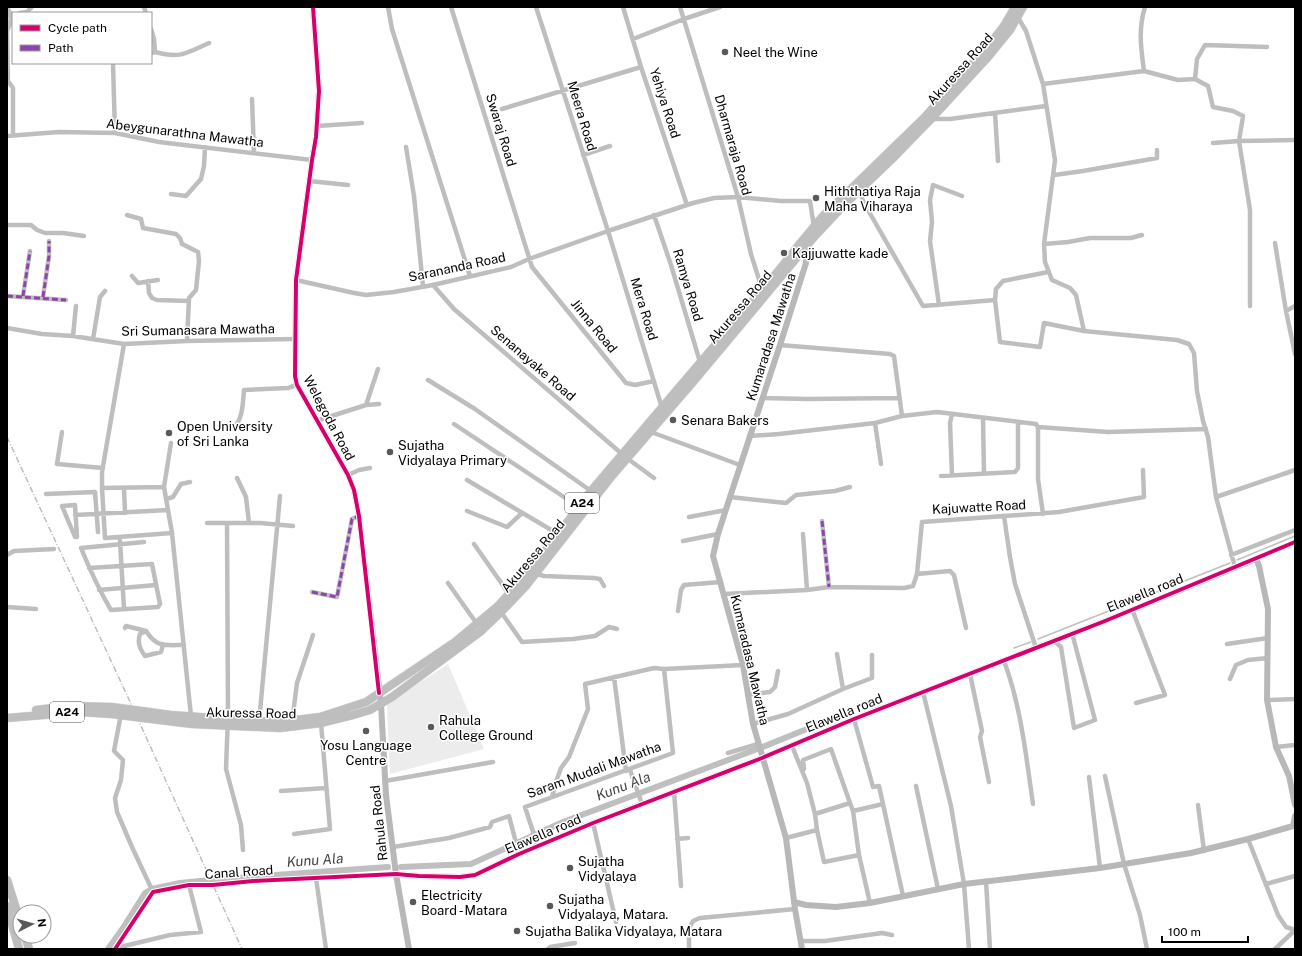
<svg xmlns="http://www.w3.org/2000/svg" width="1302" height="956" font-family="'Public Sans',sans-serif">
  <rect width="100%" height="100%" fill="#fff"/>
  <path fill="#ececec" d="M448 664 484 749 390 774 387 704Z"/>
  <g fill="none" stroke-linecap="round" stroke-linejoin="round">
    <path stroke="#bfbfbf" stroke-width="1.5" d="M1237 560 1295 536
      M1038 639 1230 563
      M1014 648 1031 642"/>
    <path stroke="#bfbfbf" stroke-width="6" d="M401 867 471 864 563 822 760 748 829 720
      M108 949 123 928 145 893 152 889 180 883 220 879 388 867"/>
    <defs>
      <path id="highway" d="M36 710 69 706 112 707 171 715 256 721 279 722 320 717 366 702 455 642 498 606 531 570 591 491 780 269 798 246 823 216 925 117 985 50 1004 26 1015 7
        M7 718 80 712 111 714 192 724 280 728 321 723 353 715 370 710 392 697 480 632 501 612 525 587 611 477 693 382 814 237 845 204 894 157 931 119 988 57 1010 30 1023 7
        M7 880 20 921
        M7 906 19 949
        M25 936 29 949"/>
    </defs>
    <use href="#highway" stroke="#dbdbdb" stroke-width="9"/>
    <path stroke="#bebebe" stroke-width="4.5" d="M144 7 146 13
      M388 7 392 29 470 276
      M451 7 532 267 626 383 635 385 654 381
      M536 7 608 231 662 408
      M623 7 641 67 687 205
      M680 7 738 197 751 254 762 289
      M1145 7C1138 30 1141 48 1144 71L1178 80 1195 79 1197 59 1205 45 1267 47
      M7 8C12 14 11 23 7 31L8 81 13 88V135
      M20 13 27 12 32 7
      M1017 16 1026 31 1043 84 1055 160 1044 244 1045 262 1052 280 1070 288 1076 295 1084 331
      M151 29 154 39 155 52 151 53
      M633 39 684 19 720 7
      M155 52C181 59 186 53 209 43
      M113 63 115 133
      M1195 79 1208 86 1213 107 1233 111 1243 116 1239 141 1213 143
      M1043 84 1144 71
      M252 99 254 153
      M502 109 641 67
      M995 113 998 161
      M931 119H950L1046 106
      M317 126 362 123
      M7 136 59 132 115 133 159 142 312 160
      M406 147 414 196 423 286
      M583 155 610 146
      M1054 175 1083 171 1157 158V150
      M309 181 348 185
      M859 191 864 203 923 306 995 300 996 289 1003 281 1048 272
      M171 194 186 196 201 179 204 166 205 147
      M127 215 141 219 143 228 176 234 180 238 182 244 198 252 199 261 196 290 189 298 187 341
      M654 215 671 265 700 362
      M7 225H31L37 230 45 233H63L84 236
      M1275 243 1286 311 1295 354
      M1044 244 1068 242 1090 238H1131L1142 235
      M132 276 138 283 158 280
      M296 280 354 293 366 295 394 292 433 285 511 267 529 259 608 231 693 203 714 198 738 197 781 201H810L814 227
      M148 281 149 293 152 298 157 300 189 301
      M433 285 454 309 622 454
      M7 296 66 300
      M23 296 30 251
      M43 297 49 256V241
      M995 300 1000 342 1040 347 1044 323 1084 331 1177 340 1189 344 1194 353 1197 391 1203 421 1208 437 1216 497
      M939 305 930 241 932 222 930 200 933 185 962 196
      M1250 306V210L1239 141 1295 140
      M1286 311 1295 306
      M7 328 42 334 73 336 124 344 187 341 295 339
      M73 336 76 306
      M93 339 100 297 105 291
      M124 344 102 472V488L164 487
      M780 345 890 354 894 356 902 416
      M428 380 475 409 591 491
      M762 398 807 399 900 398
      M366 405 378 369
      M983 418 984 474
      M316 421 366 405 379 404
      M875 423 881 464
      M454 424 579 507
      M1038 427 1108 432 1206 429
      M224 429C227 429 231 428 233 427 243 422 243 400 244 390L288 388 297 385
      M62 432 57 464 103 468
      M651 432 740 465
      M749 436 779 434 875 423 902 416 937 412 1036 424 1038 427V479L1043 514
      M171 443 164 487 172 533 191 716
      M628 459 654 478
      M348 475 359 470 370 468
      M952 475 950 423 952 414
      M941 476 1015 472 1018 468V422
      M237 478 246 497 249 523
      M467 480 558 534
      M102 488 105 538 172 533
      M124 488 125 513
      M46 494 95 492 98 532
      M730 497 786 503 796 495 835 491 850 487
      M166 499 173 497 181 484 190 482
      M75 505 77 537H75L62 506Z
      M467 511 507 527 522 513
      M75 515 168 510
      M1004 516 1010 557 1015 584 1036 648
      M689 517 726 510
      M822 521 829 587
      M207 523H260L293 526
      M227 523 228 715 226 769 241 825 243 850
      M803 534 807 590
      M120 541 124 609
      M683 541 718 534
      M474 544 509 594
      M7 555 14 551 54 549
      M1231 555 1295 530
      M1256 559 1295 542
      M1235 567 1216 497 1295 470
      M89 568 152 564 160 604 158 607 111 610C99 590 90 570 81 548L144 542
      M537 574 544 576 594 578 600 579 604 586
      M917 574 950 571 954 575 966 628
      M448 583 477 624
      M99 590 156 585
      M312 592 337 597 352 519 359 516
      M724 594 807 590 829 587 904 588 913 586 917 574 922 522 1059 512 1144 497 1143 470
      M7 607 36 609
      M1132 609 1165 695 1136 703
      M678 611 681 590 684 585 721 582
      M501 612 522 642 573 639 595 636 609 627 617 629
      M125 628 126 626 146 631C157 648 165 645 184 645
      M146 631 140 634C137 643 140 649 145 656L161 652 163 645
      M1054 641 1061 647 1074 728 1095 720 1072 633
      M1227 644 1268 638
      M837 654 843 689
      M1004 661C1021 706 1026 756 1033 804
      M664 669 743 665
      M970 674 982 731 980 737 989 782
      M614 677 626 771
      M1230 679 1236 665 1248 660 1268 658
      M923 692 951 806 964 884 969 949
      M747 695 770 692 775 687 778 671
      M1267 700 1295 699
      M121 714 114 751 123 760 121 780 115 798 117 812 132 847 153 892
      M854 719 873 787 879 786 883 804
      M259 722 280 496
      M292 722 297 683 313 635
      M753 724 788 714 843 689 872 678V655
      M792 746 807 783 815 814 817 830 824 862 859 855
      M1276 747 1295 745
      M728 753 758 744
      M630 770 642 804
      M802 770 804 769 803 760 831 749 850 803
      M1105 776 1124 864 1140 915 1147 949
      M1089 777 1100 868
      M385 781 493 762
      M916 786 938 889
      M281 791 326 788
      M674 791 681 886
      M1198 805 1204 851
      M853 811 883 804 903 896
      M815 814 850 803 853 811 859 855 870 903
      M593 823 616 922
      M294 834 330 829 321 723
      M786 838 817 830
      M677 839 688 838
      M1248 839 1278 915 1286 927 1295 930V931
      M393 847 449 838 490 827 492 822 509 816 519 854
      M538 847 525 807 673 753 664 669 654 668 585 684 588 709 569 757 561 768 557 779 552 797
      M316 878 326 949
      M986 881 990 949
      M1266 884 1295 876
      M801 941H825L882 933 892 935
      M116 948 170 935 201 932 189 885
      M115 949 153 892 189 885H213L253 881 396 874
      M548 949 550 947 575 943
      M689 949V928L693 921 700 918 795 909
      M1275 949 1295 930"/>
    <path stroke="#b8b8b8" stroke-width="6" d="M313 7 319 91 316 137 312 160 296 280 295 376 297 385 348 475 354 490 359 516 381 704 386 795 396 874 409 949
      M801 248C806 252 806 257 806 263L780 345 730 497 718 534 713 556 743 665 753 724 786 838 795 909 802 949
      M396 874 419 876 460 877 475 875 519 854 593 823 762 758 854 719 1105 621 1256 559 1259 566 1268 609 1267 700 1276 747 1289 776 1295 805
      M794 902 806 905 836 907 870 903 964 884 1100 868 1191 853 1248 839 1293 826 1295 816"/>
    <use href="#highway" stroke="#bebebe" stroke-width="8"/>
    <path stroke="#bebebe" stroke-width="1.5" stroke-dasharray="6 2 1 2" stroke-linecap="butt" d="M7 437 132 706 242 949"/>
    <path stroke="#8e44ad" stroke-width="3" stroke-dasharray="6 3" stroke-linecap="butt" d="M7 296 66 300
      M23 296 30 251
      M43 297 49 256V241
      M822 521 829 587
      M312 592 337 597 352 519 359 516"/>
    <defs>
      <path id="cycleway" d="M313 7 319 91 316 137 312 160 296 280 295 376 297 385 348 475 354 490 359 516 379 693
        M115 949 153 892 189 885H213L253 881 396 874 419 876 460 877 475 875 519 854 593 823 762 758 854 719 1105 621 1295 542"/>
    </defs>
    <use href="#cycleway" stroke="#fff" stroke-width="6"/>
    <use href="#cycleway" stroke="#d6006c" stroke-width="4"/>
  </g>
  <g fill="#595959" stroke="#fff" stroke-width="1.5">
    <circle cx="725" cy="52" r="4"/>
    <circle cx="816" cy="198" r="4"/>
    <circle cx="784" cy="253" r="4"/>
    <circle cx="673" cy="420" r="4"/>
    <circle cx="169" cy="433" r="4"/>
    <circle cx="390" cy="452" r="4"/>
    <circle cx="431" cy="727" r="4"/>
    <circle cx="366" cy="731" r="4"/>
    <circle cx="570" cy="868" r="4"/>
    <circle cx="413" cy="902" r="4"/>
    <circle cx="550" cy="906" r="4"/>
    <circle cx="517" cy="931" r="4"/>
  </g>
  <g text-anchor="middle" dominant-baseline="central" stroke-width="3" stroke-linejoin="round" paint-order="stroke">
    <g fill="#fff" stroke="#4c4c4c" stroke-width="1">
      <rect x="565" y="493" width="34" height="20" rx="3"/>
      <rect x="50" y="702" width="34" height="20" rx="3"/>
    </g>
    <g font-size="12" font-weight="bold" fill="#000">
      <text x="582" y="503">A24</text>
      <text x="67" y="712">A24</text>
    </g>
    <g font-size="13" fill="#000" stroke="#fff" text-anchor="start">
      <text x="733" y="52">Neel the Wine</text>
      <text x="824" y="191">Hiththatiya Raja<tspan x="824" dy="15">Maha Viharaya</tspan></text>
      <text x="792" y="253">Kajjuwatte kade</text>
      <text x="681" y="420">Senara Bakers</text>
      <text x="177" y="426">Open University<tspan x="177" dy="15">of Sri Lanka</tspan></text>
      <text x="398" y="445">Sujatha<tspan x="398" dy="15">Vidyalaya Primary</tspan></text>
      <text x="439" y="720">Rahula<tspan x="439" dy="15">College Ground</tspan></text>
      <text x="366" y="745" text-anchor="middle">Yosu Language<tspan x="366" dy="15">Centre</tspan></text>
      <text x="578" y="861">Sujatha<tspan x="578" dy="15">Vidyalaya</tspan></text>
      <text x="421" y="895">Electricity<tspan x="421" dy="15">Board - Matara</tspan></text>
      <text x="558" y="899">Sujatha<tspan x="558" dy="15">Vidyalaya, Matara.</tspan></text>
      <text x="525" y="931">Sujatha Balika Vidyalaya, Matara</text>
    </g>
    <g font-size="13" fill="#000" stroke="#fff">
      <text transform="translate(960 69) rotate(-48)">Akuressa Road</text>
      <text transform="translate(665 103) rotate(72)">Yehiya Road</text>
      <text transform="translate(582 116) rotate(73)">Meera Road</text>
      <text transform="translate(501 130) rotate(73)">Swaraj Road</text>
      <text transform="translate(185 133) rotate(7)">Abeygunarathna Mawatha</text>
      <text transform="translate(733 145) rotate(74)">Dharmaraja Road</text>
      <text transform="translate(457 267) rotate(-12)">Sarananda Road</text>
      <text transform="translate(688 285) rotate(73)">Ramya Road</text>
      <text transform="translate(740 307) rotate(-50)">Akuressa Road</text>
      <text transform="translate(644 309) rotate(73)">Mera Road</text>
      <text transform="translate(594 326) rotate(51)">Jinna Road</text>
      <text transform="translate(198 330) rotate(-1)">Sri Sumanasara Mawatha</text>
      <text transform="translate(771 337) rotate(-72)">Kumaradasa Mawatha</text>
      <text transform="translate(533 363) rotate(41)">Senanayake Road</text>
      <text transform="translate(329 418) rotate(62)">Welegoda Road</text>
      <text transform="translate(979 507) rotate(-3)">Kajuwatte Road</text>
      <text transform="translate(533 556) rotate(-50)">Akuressa Road</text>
      <text transform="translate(1145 593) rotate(-22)">Elawella road</text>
      <text transform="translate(750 660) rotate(77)">Kumaradasa Mawatha</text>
      <text transform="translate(251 713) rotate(1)">Akuressa Road</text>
      <text transform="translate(844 713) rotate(-22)">Elawella road</text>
      <text transform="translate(594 770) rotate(-20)">Saram Mudali Mawatha</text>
      <text transform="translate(379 823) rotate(-96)">Rahula Road</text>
      <text transform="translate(543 834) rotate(-23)">Elawella road</text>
      <text transform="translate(239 872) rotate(-4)">Canal Road</text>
    </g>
    <g font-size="14" font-style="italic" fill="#444" stroke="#fff">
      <text transform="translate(623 786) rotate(-21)">Kunu Ala</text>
      <text transform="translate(315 860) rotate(-4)">Kunu Ala</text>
    </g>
  </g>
  <rect width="1302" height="956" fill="none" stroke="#000000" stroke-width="16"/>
  <rect x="12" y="12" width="140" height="52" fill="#ffffff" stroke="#999999"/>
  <rect x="20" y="25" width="20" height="6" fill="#d6006c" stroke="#999999"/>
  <text x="48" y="32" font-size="12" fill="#000000">Cycle path</text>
  <rect x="20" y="45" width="20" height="6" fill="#8e44ad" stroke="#999999"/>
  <text x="48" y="52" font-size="12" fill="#000000">Path</text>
  <g transform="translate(32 924) rotate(84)"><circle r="19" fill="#ffffff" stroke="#999999"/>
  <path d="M0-3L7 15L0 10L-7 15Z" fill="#595959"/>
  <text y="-6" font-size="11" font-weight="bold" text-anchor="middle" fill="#000000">N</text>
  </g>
  <path d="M1162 936v6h86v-6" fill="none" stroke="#000000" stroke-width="2"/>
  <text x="1168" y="936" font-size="12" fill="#000000" stroke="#ffffff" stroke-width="3" paint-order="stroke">100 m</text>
</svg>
